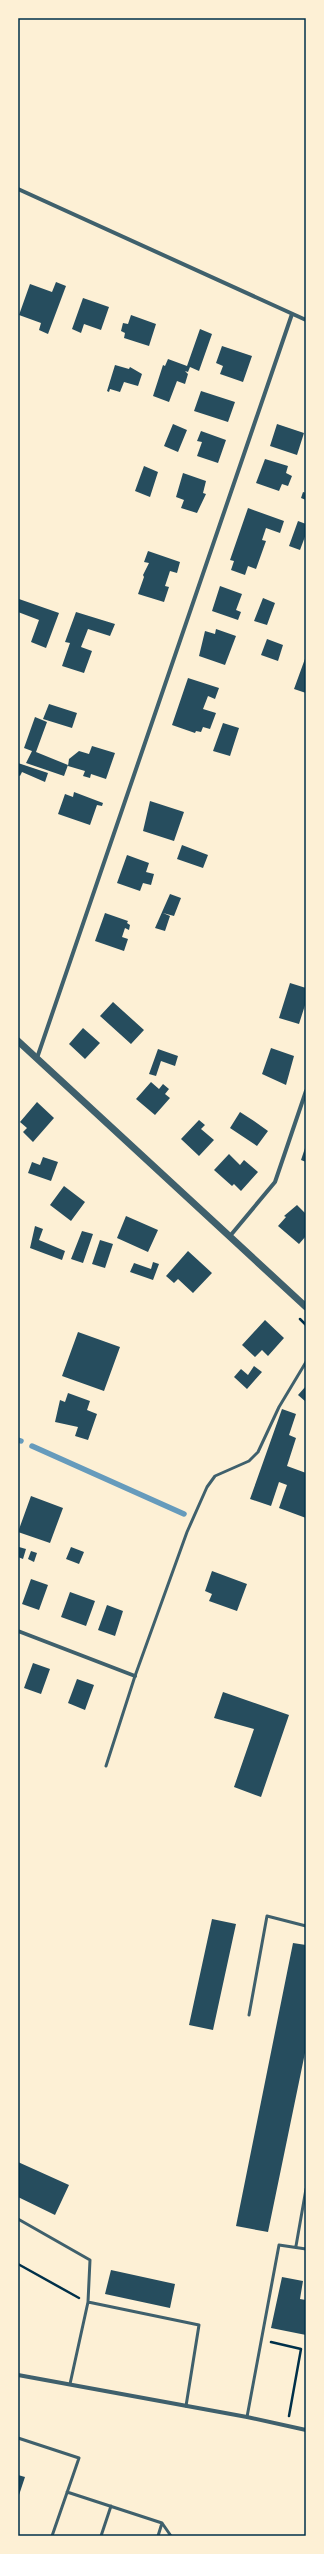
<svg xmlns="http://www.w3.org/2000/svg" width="324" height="2554" font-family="'Alegreya Sans',sans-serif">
  <rect width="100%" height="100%" fill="#fdf0d5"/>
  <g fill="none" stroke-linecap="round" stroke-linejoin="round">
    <path stroke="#669bbc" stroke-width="5.5" d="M18 1440 21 1441
      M32 1446 184 1514"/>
  </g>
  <path fill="#264d5e" d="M56 282 66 286 48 334 39 330 41 323 19 315 30 284 52 292Z
    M83 298 109 307 101 330 84 324 81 333 72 329Z
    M131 315 156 324 149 346 124 338 125 333 121 331 123 323 128 324Z
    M200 329 212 334 199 371 190 367 188 372 185 371 188 374 185 384 177 381 169 402 153 396 163 365 165 366 168 359 187 366Z
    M222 346 252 356 243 382 220 374 223 366 216 363Z
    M115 365 129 369 130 367 142 374 138 386 124 382 120 392 110 389 109 392 107 391Z
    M201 391 235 402 228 422 194 411Z
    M173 424 187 430 178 452 164 446Z
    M277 424 304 433 297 455 270 446Z
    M201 431 226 440 218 463 197 456 202 442 197 441Z
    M265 459 288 466 286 473 292 476 288 486 282 484 279 491 256 483Z
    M144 466 158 472 150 497 135 491Z
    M183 473 206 481 203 493 206 494 197 513 181 508 184 500 176 497Z
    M303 492 306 493V500L301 498Z
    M248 508 284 521 280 533 266 528 262 540 266 541 256 569 248 566 245 575 231 570 234 561 230 560Z
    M298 521 306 524V534L300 550 289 546Z
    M148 551 180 562 177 573 170 571 165 586 169 587 164 602 138 594 144 577 143 575 149 563 144 562Z
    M220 586 242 594 236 610 241 612 238 620 212 611Z
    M263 598 275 603 267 625 254 621Z
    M19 599 59 613 46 648 31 642 39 620 18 612Z
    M76 612 115 624 110 636 88 629 81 647 92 651 84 673 62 666 70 643 65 642Z
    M216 629 236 636 225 665 199 656 205 631 215 634Z
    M267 639 283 645 278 661 261 655Z
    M306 656V693L294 689Z
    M188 678 219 688 215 699 208 696 203 709 216 713 210 729 203 727 201 732 196 731 195 733 172 725Z
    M49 704 77 713 72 728 43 719Z
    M35 717 47 722 36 752 68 765 64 776 26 763 32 751 24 748Z
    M223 723 239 728 230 756 213 751Z
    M92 746 115 753 106 779 91 774 90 778 83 776 85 771 68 766 69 759 79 751 89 754Z
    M18 763 48 773 45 782 22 772 20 776 18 775Z
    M74 792 103 803 102 806 97 805 90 825 58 814 65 794 73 797Z
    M150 801 184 812 174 841 143 831Z
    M182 845 208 855 203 868 177 859Z
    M127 855 149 863 146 872 154 874 151 885 143 883 140 891 117 883Z
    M170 894 181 898 174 916 163 913 170 916 165 931 155 928Z
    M105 913 128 921 127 923 130 925 129 930 125 928 122 937 128 939 124 951 95 941Z
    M290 983 306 988V1002L299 1024 279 1018Z
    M113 1002 144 1030 131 1044 100 1016Z
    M83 1028 100 1043 85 1059 69 1044Z
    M271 1048 294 1056 286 1085 262 1074Z
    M158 1049 178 1056 175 1066 161 1061 156 1076 149 1074Z
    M151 1082 159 1089 163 1084 169 1089 165 1094 170 1098 155 1115 136 1099Z
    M37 1102 54 1118 33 1142 23 1132 27 1128 20 1122Z
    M240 1112 254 1121 250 1127 254 1121 268 1131 257 1146 230 1128Z
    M199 1120 205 1125 201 1129 214 1140 199 1156 181 1139Z
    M306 1145V1162L301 1160Z
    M229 1154 240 1165 244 1160 258 1172 241 1191 234 1184 232 1186 214 1170Z
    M43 1157 58 1162 51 1181 28 1173 32 1162 40 1165Z
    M64 1186 85 1202 71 1221 50 1205Z
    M297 1205 306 1214V1236L299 1244 278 1226 286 1217 284 1216Z
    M126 1216 158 1230 148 1252 117 1238Z
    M35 1226 43 1229 39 1240 65 1251 62 1260 30 1248Z
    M82 1231 93 1234 83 1263 71 1259Z
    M100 1240 113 1244 105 1268 92 1264Z
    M188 1251 212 1273 193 1293 178 1279 174 1283 166 1276Z
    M153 1262 159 1264 153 1280 130 1272 134 1263 151 1269Z
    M265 1320 284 1338 268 1356 262 1350 255 1357 242 1345Z
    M78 1332 120 1347 104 1391 62 1376Z
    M254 1366 262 1372 247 1389 234 1377 241 1369 248 1375Z
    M306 1386V1402L298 1395Z
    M68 1393 90 1401 87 1410 97 1414 88 1440 75 1436 78 1427 55 1422 60 1400 65 1402Z
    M282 1409 296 1414 289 1435 296 1438 287 1466 306 1473V1518L279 1508 287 1485 279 1482 271 1506 250 1499Z
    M31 1496 63 1508 50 1543 18 1532Z
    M19 1547 26 1549 23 1559 18 1557Z
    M71 1547 84 1552 79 1564 66 1559Z
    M31 1551 37 1553 34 1562 28 1559Z
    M212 1571 247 1584 237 1611 209 1601 212 1594 205 1591Z
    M31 1579 48 1585 39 1610 22 1604Z
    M70 1592 95 1601 86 1626 61 1617Z
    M107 1605 123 1611 115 1636 98 1630Z
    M33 1663 50 1669 41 1694 24 1688Z
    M77 1679 94 1685 85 1710 68 1703Z
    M223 1692 289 1715 261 1797 234 1787 254 1729 214 1718Z
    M212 1919 236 1924 213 2030 189 2025Z
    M293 1943 306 1945V2048L268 2232 236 2226Z
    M18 2162 69 2185 55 2215 18 2197Z
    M111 2270 175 2284 170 2308 105 2294Z
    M282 2277 303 2281 300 2299 306 2300V2335L271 2328Z
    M18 2475 25 2477 18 2498Z"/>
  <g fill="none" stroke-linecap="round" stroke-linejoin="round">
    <path stroke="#003049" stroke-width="2.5" d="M300 1319 306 1325
      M18 2264 79 2298
      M271 2342 301 2349 289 2416"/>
    <path stroke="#3f606c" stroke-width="3" d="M106 1766 135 1676 187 1532 207 1487 215 1476 249 1461 258 1452 279 1407 306 1362
      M249 2015 267 1916 306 1926
      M18 2219 90 2260 88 2302 70 2384
      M296 2246 306 2189
      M88 2302 199 2325 186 2406
      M247 2417 279 2245 306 2249
      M18 2438 79 2458 52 2536
      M67 2492 162 2523 158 2536
      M162 2523 171 2536
      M101 2536 111 2506"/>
    <path stroke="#3f606c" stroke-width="4" d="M18 189 306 320
      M37 1058 292 314
      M230 1236 275 1182 306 1091
      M18 1631 135 1676
      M18 2375 247 2417 306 2430"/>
    <path stroke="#3f606c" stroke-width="7" d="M18 1041 306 1307"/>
  </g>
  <rect width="324" height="2554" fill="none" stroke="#fdf0d5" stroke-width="38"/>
  <rect x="19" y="19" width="286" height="2516" fill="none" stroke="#003049" stroke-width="1.5"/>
</svg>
